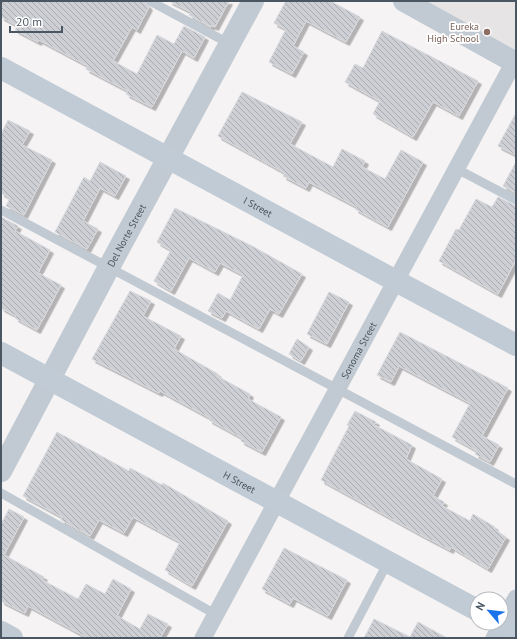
<svg xmlns="http://www.w3.org/2000/svg" width="517" height="639" font-family="'PT Sans',sans-serif">
  <defs>
    <pattern id="building-back-hatch" width="6" height="6" patternUnits="userSpaceOnUse"><rect width="6" height="6" fill="#cdcfd5"/><path d="M-1 5l2 2M0 0l6 6M5-1l2 2" fill="none" stroke="#a8abb0"/></pattern>
    <filter id="shadow"><feDropShadow dx="3.5" dy="3.5" stdDeviation="0" flood-color="#0004"/></filter>
  </defs>
  <rect width="100%" height="100%" fill="#f5f3f3"/>
  <path fill="#e6e4e5" d="M404 1H516V63Z"/>
  <path fill="url(#building-back-hatch)" stroke="#d7d9de" filter="url(#shadow)" d="M1 1H144L149 7 137 30 132 27 113 61 137 74 157 35 174 44 184 26 205 37 194 58 182 51 152 107 126 94 128 91 86 69 88 66 39 40 38 42 15 30 18 26 1 17Z
    M169 1H229L215 27 211 25V27L189 15 191 12Z
    M286 1H330L360 17 346 42 306 21 293 46 304 52 292 74 269 62 286 29 274 23Z
    M382 31 478 81 459 116 433 102 413 137 373 114 380 101 345 82 355 64 363 68Z
    M242 92 302 122 290 144 333 167 342 149 365 161 362 167 385 179 401 150 423 162 388 227 355 209 357 207 309 182 306 188 283 176 285 173 218 136Z
    M516 113V155L498 146Z
    M8 120 30 131 22 145 52 160 24 215 6 206 10 198 1 193V134Z
    M100 162 126 176 115 196 100 188 83 221 98 229 87 249 55 232 84 177 90 181Z
    M516 162V193L503 186Z
    M498 197 516 206V260L498 294 439 261 456 229 459 230 476 199 492 207Z
    M175 208 252 246 302 274 279 314 270 309 259 329 226 311 222 318 208 311 218 293 230 300 243 275 220 263 215 272 189 258 171 291 154 281 171 250 157 242Z
    M1 217 18 226 15 231 50 250 38 273 61 285 37 330 15 318 16 316 1 308Z
    M130 291 151 301 143 316 181 336 174 349 218 374 217 376 250 394 248 399 281 417 262 452 241 441 242 438 209 420 210 418 160 391 159 393 92 359Z
    M329 292 349 302 327 344 307 334Z
    M400 332 508 388 482 436 499 445 490 462 475 454 477 451 452 437 470 403 399 366 391 382 377 375Z
    M297 339 309 347 301 361 289 354Z
    M355 411 376 422 374 425 412 445 406 459 442 479 433 496 444 502 442 506 470 521 473 514 495 527 494 529 506 537 488 569 451 547 450 550 425 537 321 480 349 426 347 425Z
    M57 432 129 471 130 468 162 485 163 483 228 521 192 586 165 570 180 542 133 517 124 533 99 520 90 536 61 520 62 517 23 496Z
    M9 509 24 517 4 555 44 577 42 580 78 599 86 584 105 594 113 579 131 589 117 616 140 629 148 614 168 624 160 638H88L28 606 25 613 1 601V524Z
    M284 548 347 580 328 616 293 598 290 604 262 589Z
    M374 619 410 637 418 622 447 638H364Z"/>
  <g fill="none" stroke-linecap="round" stroke-linejoin="round">
    <path stroke="#c1cad2" stroke-width="9" d="M150 1 230 44
      M457 169 516 200
      M1 210 516 484
      M1 493 215 614
      M348 638 388 562"/>
    <g stroke="#c1cad2" stroke-width="17">
      <path id="s1" d="M203 638 514 62"/>
      <path d="M494 638 516 598"/>
    </g>
    <g stroke="#c1cad2" stroke-width="22">
      <path d="M404 1 516 63"/>
      <path id="s2" d="M1 471 109 267 253 1"/>
      <path d="M1 632 12 638"/>
    </g>
    <g stroke="#c1cbd6" stroke-width="22">
      <path id="s3" d="M1 68 396 281 516 345"/>
      <path id="s4" d="M1 353 477 610"/>
      <path d="M501 623 516 631"/>
    </g>
  </g>
  <circle fill="#8d6e63" stroke="#fff" stroke-width="1.5" cx="487" cy="32" r="4"/>
  <g text-anchor="middle" dominant-baseline="central" stroke-width="3.5" stroke-linejoin="round" paint-order="stroke">
    <g font-size="10" fill="#785e54" stroke="#fff" text-anchor="end">
      <text x="479" y="26">Eureka<tspan x="479" dy="12">High School</tspan></text>
    </g>
    <g font-size="10" fill="#4a5661" stroke="#fff">
      <text stroke="none"><textPath href="#s3" startOffset="292">I Street</textPath></text>
      <text stroke="none"><textPath href="#s2" startOffset="267">Del Norte Street</textPath></text>
      <text stroke="none"><textPath href="#s1" startOffset="327">Sonoma Street</textPath></text>
      <text stroke="none"><textPath href="#s4" startOffset="271">H Street</textPath></text>
    </g>
  </g>
  <rect width="517" height="639" fill="none" stroke="#4a5661" stroke-width="4"/>
  <g transform="translate(489 611) rotate(298)"><circle r="19" fill="#ffffff" stroke="#b7bbc0"/>
  <path d="M0-3L7 15L0 10L-7 15Z" fill="#1a73e8"/>
  <text y="-6" font-size="11" font-weight="bold" text-anchor="middle" fill="#4a5661">N</text>
  </g>
  <path d="M10 26v6h52v-6" fill="none" stroke="#4a5661" stroke-width="2"/>
  <text x="16" y="26" font-size="12" fill="#4a5661" stroke="#ffffff" stroke-width="3" paint-order="stroke">20 m</text>
</svg>
